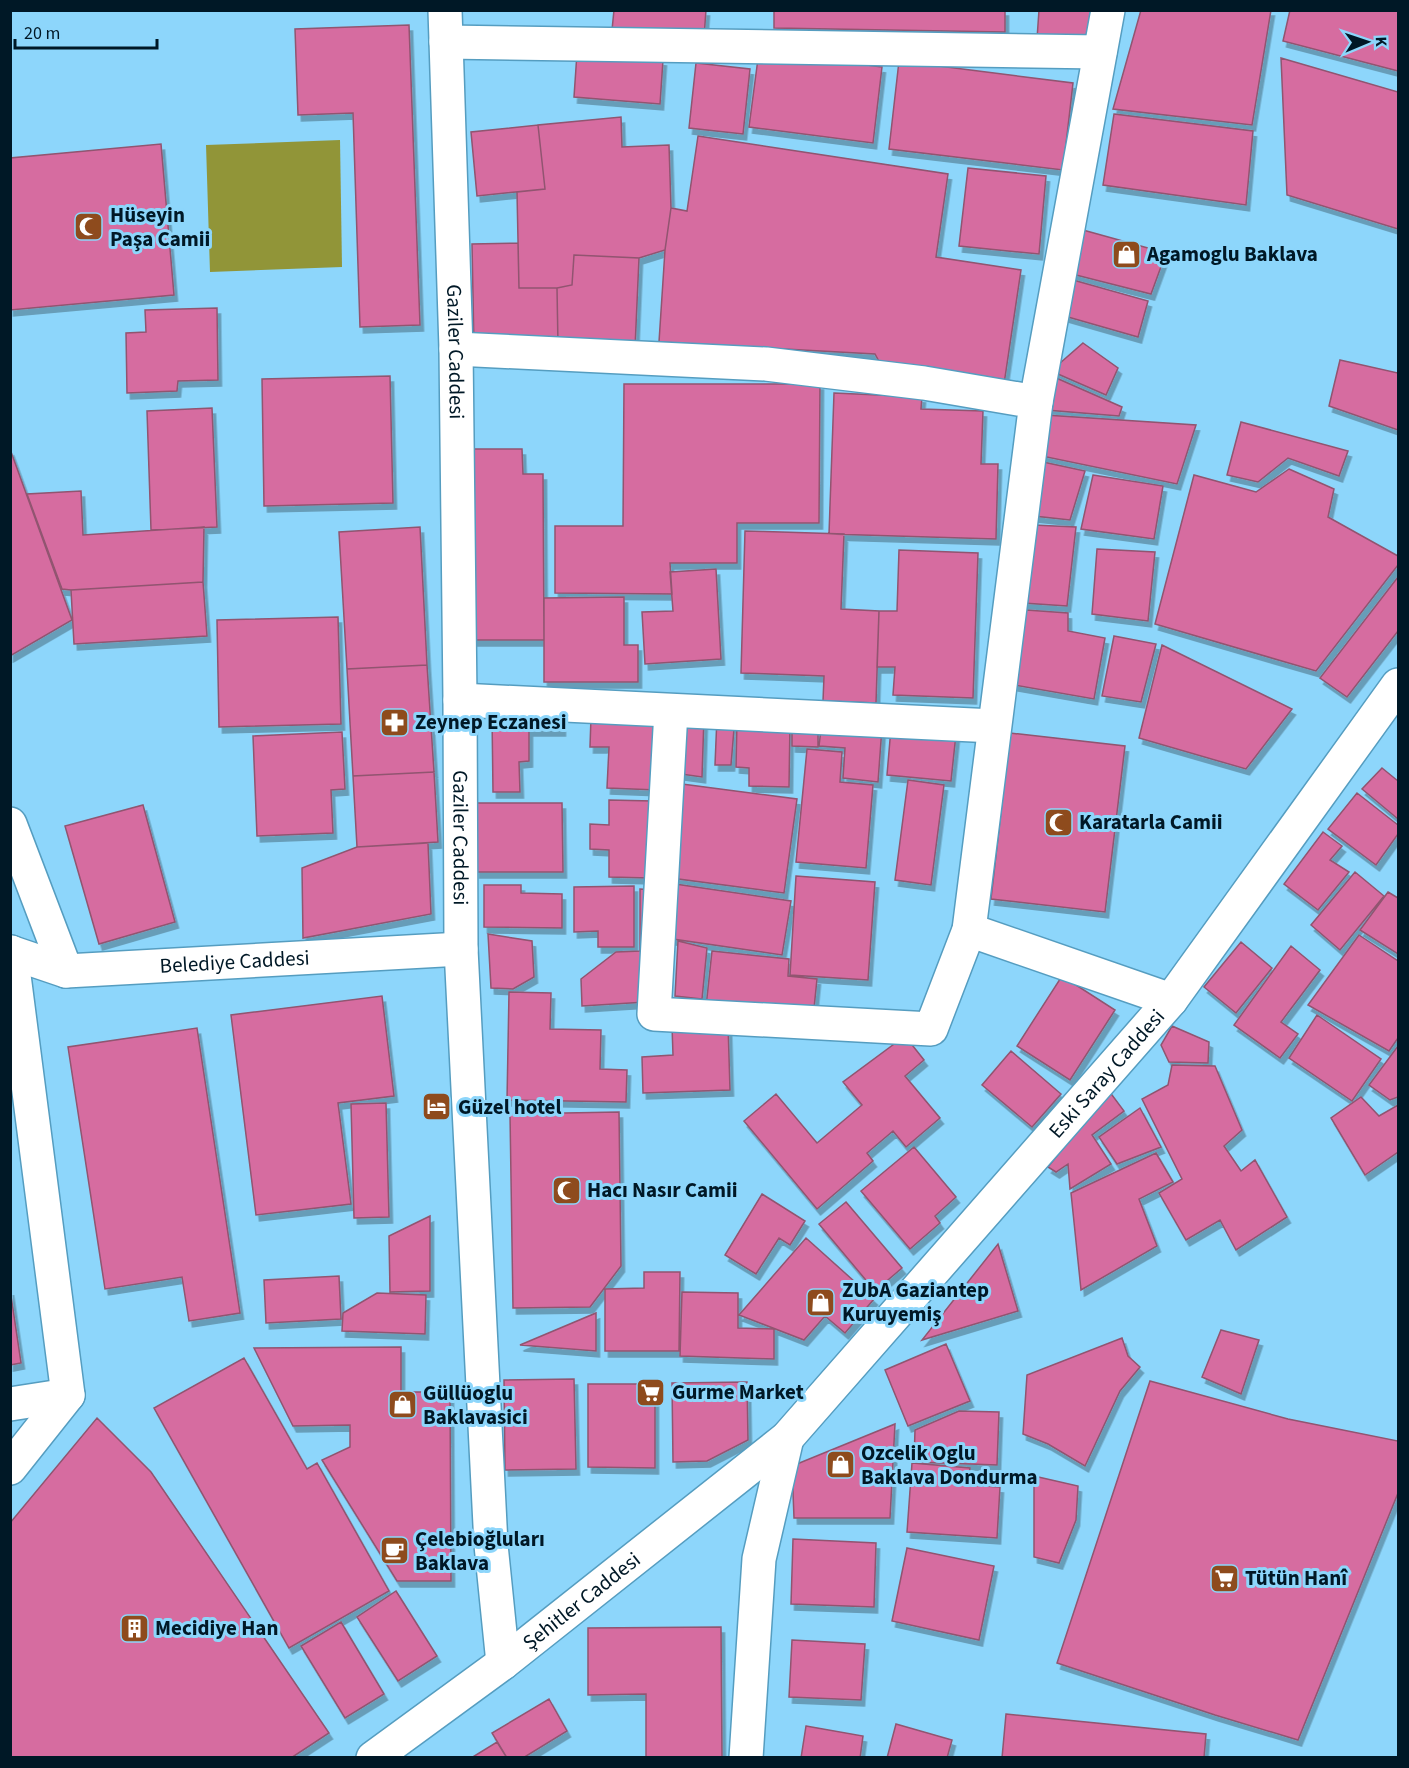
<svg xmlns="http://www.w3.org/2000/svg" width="1409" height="1768" font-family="'Source Sans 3',sans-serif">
  <defs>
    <filter id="shadow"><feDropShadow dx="3.5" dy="6" stdDeviation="0" flood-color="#0004"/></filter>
  </defs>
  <rect width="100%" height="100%" fill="#8dd6fb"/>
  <path fill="#919538" d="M340 140 342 267 210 272 206 145Z"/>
  <path fill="#d66ca0" stroke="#915470" stroke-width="1.5" filter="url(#shadow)" d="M614 10H706L704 37 612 30Z
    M774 10H1005V32L774 28Z
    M1039 10H1098L1095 43 1037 39Z
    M1141 10H1271L1252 125 1113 109Z
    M1290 10H1398V71L1283 41Z
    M409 25 420 325 360 327 353 113 298 115 295 29Z
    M759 51 882 67 873 143 749 127Z
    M577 53 663 60 660 104 574 97Z
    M1281 58 1398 92V229L1287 195Z
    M899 61 1073 83 1063 170 889 149Z
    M696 63 750 69 743 134 689 128Z
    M1114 114 1253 131 1246 205 1103 185Z
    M621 117 622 147 669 145 671 208 665 250 639 258 574 255 572 285 557 288H519L517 192 545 189 538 125Z
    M538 125 545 189 477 196 471 132Z
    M698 136 948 174 936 257 1021 270 1004 384 881 365 875 354 659 342 665 250 671 208 687 211Z
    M161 144 174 295 10 310V158Z
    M968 168 1046 176 1039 254 959 246Z
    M1083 230 1166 253 1151 294 1072 274Z
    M518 243 519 288H557L558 345 474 347 472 244Z
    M574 255 639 258 635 348 558 345 557 288 572 285Z
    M1073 280 1148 301 1138 337 1061 315Z
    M217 308 218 380 178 381 177 391 127 393 126 333 146 332 145 310Z
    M1083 343 1118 368 1106 395 1051 371Z
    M1340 360 1398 373V430L1329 406Z
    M390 376 393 503 264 506 262 379Z
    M1054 377 1122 407 1119 416 1046 410Z
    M624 384H820L819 523H737V563H670L672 594 555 593V526H623Z
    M834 393 922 397 921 409 983 411 981 464H998L996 539 829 534Z
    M212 408 217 527 151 530 147 411Z
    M1045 415 1196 425 1177 484 1037 455Z
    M1241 422 1348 451 1339 476 1288 458 1258 482 1227 475Z
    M10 449 72 620 10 656Z
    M471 449H522L523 474H543L544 640H472Z
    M1043 462 1085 471 1070 520 1034 516Z
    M1289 469 1334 489 1328 517 1398 556V565L1316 671 1155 624 1194 475 1256 492Z
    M1093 475 1163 486 1154 539 1081 529Z
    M81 491 83 535 204 527 203 582 71 590 62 589 27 494Z
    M1033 525 1076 527 1067 606 1023 603Z
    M420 527 427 665 347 669 339 532Z
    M745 531 844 534 841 609 879 611 876 703 823 701 824 676 741 673Z
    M1097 549 1155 552 1148 621 1092 614Z
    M899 550 978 553 973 698 893 695 895 667H877L879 611H897Z
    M716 569 721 659 645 664 642 612 673 611 670 572Z
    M1398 577V631L1347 697 1320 678Z
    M203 582 207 636 74 644 71 590Z
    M624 597V645H638V682H544V598Z
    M1026 610 1068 613V631L1105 638 1094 699 1014 685Z
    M338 617 341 724 219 727 217 620Z
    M1114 636 1156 644 1141 702 1102 696Z
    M1162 645 1292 709 1246 769 1139 738Z
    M427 665 434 772 353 776 347 669Z
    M562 715V730H529V761L519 762 520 792H493L492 716Z
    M677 716 704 717 702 777 674 773Z
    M591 717 659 719 657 790 607 788 609 747H590Z
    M717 717H735L731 765H715Z
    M737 721H790L789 787 749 786V768L736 767Z
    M792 722H818V747L792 746Z
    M822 722 882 727 878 782 843 778 845 748 819 746Z
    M891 728 956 734 951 781 887 775Z
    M342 732 345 789 331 790 333 833 257 836 253 736Z
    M1010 733 1125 746 1105 912 991 899Z
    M807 749 842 752 840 782 873 785 866 868 796 862Z
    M1382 768 1398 781V819L1362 789Z
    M434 772 438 842 357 847 353 776Z
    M908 780 944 785 931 885 895 880Z
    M682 784 797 799 784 893 671 878Z
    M1357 793 1398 825V834L1376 865 1328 829Z
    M609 800 652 801 650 878 609 877V850L590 849V824L609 825Z
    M476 803H562L563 872H476Z
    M143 805 175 922 99 944 65 826Z
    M1323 832 1342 846 1330 860 1349 872 1318 910 1284 884Z
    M428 843 431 914 303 938 302 868 357 847Z
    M1355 872 1384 896 1340 950 1311 925Z
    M796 876 875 882 868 980 790 975Z
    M675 884 791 901 782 955 666 938Z
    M484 885H521V893L562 894V928L484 927Z
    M634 886V947H598V931L574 932V887Z
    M640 889 654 890 646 1002 582 1006 581 979 616 952 640 951Z
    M1388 892 1398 898V954L1360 930Z
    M488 934 532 941 534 977 513 989 491 988Z
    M1359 935 1398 961V1038L1389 1051 1308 1005Z
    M678 941 707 948 702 999 675 996Z
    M1241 942 1272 968 1236 1013 1204 987Z
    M1291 946 1320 970 1281 1022 1298 1034 1280 1058 1234 1025Z
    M712 951 789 959 788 976 817 979 813 1018 706 1007Z
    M1062 976 1115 1010 1070 1080 1017 1046Z
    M509 992 551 993 550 1029 601 1030 600 1069 627 1070 626 1102 507 1100Z
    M382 996 394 1096 338 1103 351 1204 256 1215 231 1015Z
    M1317 1015 1381 1059 1352 1101 1289 1058Z
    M728 1024 730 1090 643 1093 642 1057 673 1055 672 1026Z
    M1172 1026 1209 1042 1208 1063 1169 1062 1161 1045Z
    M197 1028 240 1313 189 1321 182 1277 105 1289 68 1047Z
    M905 1036 924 1060 905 1076 940 1118 906 1147 893 1131 867 1153 873 1161 817 1209 744 1121 776 1094 817 1143 862 1105 843 1082Z
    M1398 1046V1097L1390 1100 1369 1085Z
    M1011 1051 1061 1094 1032 1127 982 1085Z
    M1172 1065 1215 1066 1242 1130 1224 1146 1241 1171 1255 1160 1287 1217 1236 1250 1220 1220 1186 1240 1159 1193 1182 1179 1142 1099 1168 1085Z
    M1109 1091 1124 1111 1092 1135 1111 1164 1070 1189 1068 1164 1056 1172 1048 1167Z
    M1361 1097 1379 1116 1398 1105V1152L1365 1175 1331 1118Z
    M386 1103 389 1217 354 1218 351 1104Z
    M1140 1108 1161 1147 1117 1164 1099 1137Z
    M619 1112 621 1266 590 1307 513 1308 510 1114Z
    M914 1147 956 1197 935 1216 940 1223 910 1249 861 1191Z
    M1156 1153 1173 1182 1139 1199 1157 1246 1081 1290 1071 1193Z
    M762 1194 805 1221 790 1245 779 1238 756 1274 725 1255Z
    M846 1202 902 1268 875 1291 819 1224Z
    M430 1216V1291L390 1292 389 1236Z
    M806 1238 874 1299 845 1333 825 1316 804 1340 739 1315Z
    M998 1244 1018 1311 922 1340Z
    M644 1272H680L679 1351H605V1289L644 1288Z
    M339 1276 341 1319 266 1323 264 1280Z
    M10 1289 21 1363 10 1365Z
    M682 1292 738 1293V1328L774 1329V1359L680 1356Z
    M377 1293 426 1295 425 1334 342 1331 343 1313Z
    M596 1313V1351L520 1345Z
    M1221 1330 1259 1340 1241 1394 1202 1377Z
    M1122 1338 1128 1356 1140 1367 1120 1391 1085 1466 1048 1444 1023 1434 1027 1375Z
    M946 1344 970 1401 908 1426 885 1370Z
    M401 1347V1392H450L451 1581H397L322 1460 350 1447V1425L293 1426 254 1348Z
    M244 1358 307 1469 317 1463 389 1591 289 1648 154 1408Z
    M574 1379 576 1469 505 1470 504 1380Z
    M1150 1381 1288 1419 1398 1441V1493L1298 1740 1215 1715 1057 1663Z
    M747 1382 748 1440 707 1461 673 1462 672 1383Z
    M588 1384H655V1468L588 1467Z
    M959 1411 999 1412 997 1465 914 1462 915 1430Z
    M97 1418 151 1472 329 1733 291 1758H10V1523Z
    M895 1424 890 1518H794L792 1466Z
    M912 1463 970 1468 968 1485 1000 1487 997 1538 907 1532Z
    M1034 1476 1078 1486 1076 1520 1059 1563 1034 1557Z
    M793 1539 876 1543 874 1607 791 1604Z
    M907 1548 994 1566 979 1640 892 1621Z
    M396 1591 437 1656 398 1681 357 1617Z
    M341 1622 384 1694 345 1718 301 1646Z
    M721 1627 722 1758H646V1694L588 1695V1628Z
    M792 1640 865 1644 861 1700 789 1697Z
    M549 1699 567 1731 523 1758H507L492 1733Z
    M1006 1714 1206 1734 1204 1758H1002Z
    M896 1724 952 1740 947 1758H887Z
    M806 1726 863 1736 860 1758H801Z
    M497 1742 507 1758H471Z"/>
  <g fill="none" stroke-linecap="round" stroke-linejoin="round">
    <defs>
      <g id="minor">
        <path id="s1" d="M445 10 456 349 460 700 461 949 491 1545 503 1663"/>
        <path d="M446 42 1100 52"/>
        <path d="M456 349 766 364 924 383 1036 402"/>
        <path d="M460 700 994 726"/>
        <path d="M671 711 654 1014 931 1029 969 930 1036 402 1108 10"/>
        <path d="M10 824 66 971"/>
        <path d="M969 930 1171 1000"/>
        <path id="s2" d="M10 952 66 971 461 949"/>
        <path d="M10 1404 68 1395"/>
        <path d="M10 1468 68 1395 11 952"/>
        <path id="s3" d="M373 1758 503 1663 787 1438 1171 1000 1398 685"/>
        <path d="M746 1758 759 1559 787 1438"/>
      </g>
    </defs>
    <use href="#minor" stroke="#559dc0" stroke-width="36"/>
    <use href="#minor" stroke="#fff" stroke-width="33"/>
  </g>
  <defs>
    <symbol id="mosque-square" viewBox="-11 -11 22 22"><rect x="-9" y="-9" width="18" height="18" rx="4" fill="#8e4b1d" stroke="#8dd6fb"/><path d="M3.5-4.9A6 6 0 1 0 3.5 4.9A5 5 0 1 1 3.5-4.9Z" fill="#fff"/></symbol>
    <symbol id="shop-square" viewBox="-11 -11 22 22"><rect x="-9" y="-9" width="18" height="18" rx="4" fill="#8e4b1d" stroke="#8dd6fb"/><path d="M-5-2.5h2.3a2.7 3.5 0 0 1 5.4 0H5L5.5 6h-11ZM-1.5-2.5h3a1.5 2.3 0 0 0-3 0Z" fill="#fff"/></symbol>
    <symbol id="pharmacy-square" viewBox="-11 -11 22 22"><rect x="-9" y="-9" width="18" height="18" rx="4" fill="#8e4b1d" stroke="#8dd6fb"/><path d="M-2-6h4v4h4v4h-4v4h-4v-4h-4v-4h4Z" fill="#fff"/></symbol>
    <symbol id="hotel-square" viewBox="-11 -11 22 22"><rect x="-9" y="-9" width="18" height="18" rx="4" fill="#8e4b1d" stroke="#8dd6fb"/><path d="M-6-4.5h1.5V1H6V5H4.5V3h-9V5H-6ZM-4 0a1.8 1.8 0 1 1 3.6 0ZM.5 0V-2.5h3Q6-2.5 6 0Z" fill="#fff"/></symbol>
    <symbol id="supermarket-square" viewBox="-11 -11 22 22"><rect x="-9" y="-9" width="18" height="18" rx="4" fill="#8e4b1d" stroke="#8dd6fb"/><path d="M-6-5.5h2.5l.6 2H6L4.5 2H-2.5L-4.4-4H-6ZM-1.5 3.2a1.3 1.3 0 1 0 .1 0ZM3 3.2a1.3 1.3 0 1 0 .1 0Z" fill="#fff"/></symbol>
    <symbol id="cafe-square" viewBox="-11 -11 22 22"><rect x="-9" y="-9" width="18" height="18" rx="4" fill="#8e4b1d" stroke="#8dd6fb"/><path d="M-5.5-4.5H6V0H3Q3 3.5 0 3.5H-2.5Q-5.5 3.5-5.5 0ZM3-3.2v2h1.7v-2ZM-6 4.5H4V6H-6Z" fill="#fff"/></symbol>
    <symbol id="building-square" viewBox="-11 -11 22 22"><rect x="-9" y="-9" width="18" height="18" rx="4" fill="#8e4b1d" stroke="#8dd6fb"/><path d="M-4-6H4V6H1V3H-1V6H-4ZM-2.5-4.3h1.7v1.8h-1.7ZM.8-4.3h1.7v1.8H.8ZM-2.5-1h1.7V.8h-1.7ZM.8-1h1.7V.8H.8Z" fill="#fff"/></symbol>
  </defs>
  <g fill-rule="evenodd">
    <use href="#mosque-square" x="72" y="210" width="33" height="33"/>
    <use href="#shop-square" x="1110" y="238" width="33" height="33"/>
    <use href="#pharmacy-square" x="378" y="706" width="33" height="33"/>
    <use href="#mosque-square" x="1042" y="806" width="33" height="33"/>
    <use href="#hotel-square" x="420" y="1090" width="33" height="33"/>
    <use href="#mosque-square" x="550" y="1174" width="33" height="33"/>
    <use href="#shop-square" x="804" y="1286" width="33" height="33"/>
    <use href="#supermarket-square" x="634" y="1376" width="33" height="33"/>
    <use href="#shop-square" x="386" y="1388" width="33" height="33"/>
    <use href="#shop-square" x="824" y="1448" width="33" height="33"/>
    <use href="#cafe-square" x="378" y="1534" width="33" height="33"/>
    <use href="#supermarket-square" x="1208" y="1562" width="33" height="33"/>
    <use href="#building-square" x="118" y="1612" width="33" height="33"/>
  </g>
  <g text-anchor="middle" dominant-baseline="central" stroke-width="6" stroke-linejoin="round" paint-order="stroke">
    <g font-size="21" font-weight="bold" fill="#001826" stroke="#8dd6fb" text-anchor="start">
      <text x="110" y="215">Hüseyin<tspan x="110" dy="24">Paşa Camii</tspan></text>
      <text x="1147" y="254">Agamoglu Baklava</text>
      <text x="415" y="722">Zeynep Eczanesi</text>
      <text x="1079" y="822">Karatarla Camii</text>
      <text x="458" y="1107">Güzel hotel</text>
      <text x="587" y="1190">Hacı Nasır Camii</text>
      <text x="842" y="1290">ZUbA Gaziantep<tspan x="842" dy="24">Kuruyemiş</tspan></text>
      <text x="672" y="1392">Gurme Market</text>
      <text x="423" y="1393">Güllüoglu<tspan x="423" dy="24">Baklavasici</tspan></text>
      <text x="861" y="1453">Ozcelik Oglu<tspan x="861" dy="24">Baklava Dondurma</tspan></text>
      <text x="415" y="1539">Çelebioğluları<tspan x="415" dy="24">Baklava</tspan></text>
      <text x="1245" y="1578">Tütün Hanî</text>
      <text x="155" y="1628">Mecidiye Han</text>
    </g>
    <g font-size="21" fill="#001826" stroke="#8dd6fb">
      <text stroke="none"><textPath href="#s1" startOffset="342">Gaziler Caddesi</textPath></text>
      <text stroke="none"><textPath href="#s1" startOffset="828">Gaziler Caddesi</textPath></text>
      <text stroke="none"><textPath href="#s2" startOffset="228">Belediye Caddesi</textPath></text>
      <text stroke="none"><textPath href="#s3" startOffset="1008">Eski Saray Caddesi</textPath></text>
      <text stroke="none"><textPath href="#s3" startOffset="261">Şehitler Caddesi</textPath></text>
    </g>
  </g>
  <rect width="1409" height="1768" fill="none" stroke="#001826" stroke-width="24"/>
  <g transform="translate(1367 42) rotate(88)" stroke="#8dd6fb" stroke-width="4.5" paint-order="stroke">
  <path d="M0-4.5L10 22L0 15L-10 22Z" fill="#001826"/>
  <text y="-9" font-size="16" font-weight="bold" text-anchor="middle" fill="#001826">K</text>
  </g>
  <path d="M15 39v9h142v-9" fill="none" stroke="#001826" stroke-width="3"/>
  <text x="24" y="39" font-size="18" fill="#001826" stroke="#8dd6fb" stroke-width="4.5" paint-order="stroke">20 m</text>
</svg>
